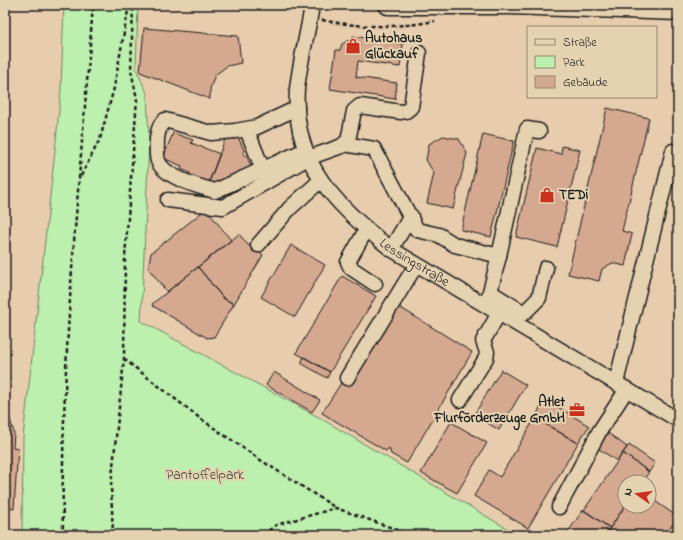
<svg xmlns="http://www.w3.org/2000/svg" width="683" height="540" font-family="'Indie Flower',sans-serif">
  <rect width="100%" height="100%" fill="#e7cdad"/>
  <filter id="ink" filterUnits="userSpaceOnUse"><feTurbulence type="fractalNoise" baseFrequency=".025" numOctaves="2"/><feDisplacementMap in="SourceGraphic" scale="8" xChannelSelector="R" yChannelSelector="G"/><feConvolveMatrix kernelMatrix="1 2 1 2 8 2 1 2 1" color-interpolation-filters="sRGB"/></filter>
  <g filter="url(#ink)">
    <path fill="#bdefae" stroke="#6c8665" d="M64 5H138L136 69 147 93 149 141 141 321 320 418 518 535H22L23 438 55 151 61 89Z"/>
    <path fill="#d5a890" stroke="#1c1c1c" d="M144 28 238 36 241 63 227 66 215 75 210 89V99L140 72Z
      M353 36 403 44 400 67 358 61 356 77 397 83 395 99 330 89 336 50H340L342 44 347 41 353 40Z
      M607 108 649 118 622 231 632 234 625 266 612 263 602 269 599 281 568 274Z
      M173 133 193 140 191 143 220 154 208 185 188 177 190 173 181 169 182 166 163 158Z
      M483 134 514 141 491 237 461 230Z
      M232 136 239 139 244 150 243 152 244 155 247 156 251 167 216 188 208 185 225 139Z
      M443 136 459 139 467 153 453 209 427 203 434 173 426 160 429 144Z
      M562 146 580 150 557 247 516 237 537 148 561 154Z
      M206 209 231 240 167 292 148 268 151 253Z
      M239 234 248 245 263 255 234 304 223 298 198 267Z
      M291 245 325 265 295 317 261 297Z
      M198 267 223 298 234 304 214 337 207 338 153 306 152 304Z
      M342 276 376 296 330 372 296 353Z
      M396 305 472 352 407 463 391 454 389 448 386 451 322 413 341 383 348 386Z
      M304 357 330 372 327 378 301 363Z
      M501 370 526 385 499 430 474 415Z
      M274 372 320 400 312 412 266 385Z
      M544 400H547L589 426 578 443 535 418Z
      M5 418 10 419 14 433 13 447 18 448 14 509 5 506Z
      M535 418 578 443 528 528 474 496 489 470 500 477Z
      M451 422 487 443 457 493 421 473Z
      M608 433 627 447 617 461 596 447Z
      M629 445 655 463 649 472 623 453Z
      M623 453 649 472 642 482H625V506L610 528 584 510Z
      M649 497 678 517 665 535H605L625 506H649Z
      M583 510 610 528 605 535H566Z"/>
    <g fill="none" stroke-linecap="round" stroke-linejoin="round">
      <defs>
        <g id="minor">
          <path id="s1" d="M312 5C308 33 300 61 297 89 292 163 337 207 391 249L678 420"/>
          <path d="M297 108 257 127 235 131 211 133 165 120C159 125 158 132 157 139 157 146 156 154 158 161 164 177 200 187 215 191L305 150"/>
          <path d="M247 130 261 165 262 171"/>
          <path d="M344 144 374 149 417 230 439 235 455 245 499 256 527 129 539 131"/>
          <path d="M168 200 223 207 308 158 342 146 348 141 354 111 360 106 401 112 406 111 411 107 419 53"/>
          <path d="M366 230 348 262 351 268 375 284"/>
          <path d="M258 245 290 208 321 180"/>
          <path d="M391 249 411 216"/>
          <path d="M490 292 524 313 539 298 546 268"/>
          <path d="M488 300 499 256"/>
          <path d="M347 378 416 265"/>
          <path d="M616 383 673 151"/>
          <path d="M460 400 486 358 487 352 483 341 499 313"/>
          <path d="M559 507 599 432 627 389"/>
        </g>
        <path id="major" d="M388 5H509L678 11"/>
      </defs>
      <use href="#minor" stroke="#1c1c1c" stroke-width="17"/>
      <use href="#major" stroke="#1c1c1c" stroke-width="21"/>
      <path stroke="#1c1c1c" stroke-width="2.5" stroke-dasharray="4 3" stroke-linecap="butt" d="M322 20C359 28 399 28 435 21
        M81 176 100 139 114 88 129 5
        M124 359 201 419 262 461 336 508
        M63 535C60 358 80 181 93 5
        M113 535 111 486 124 359 125 257 137 99 131 70 133 5
        M263 535 276 525 336 508 412 535"/>
      <use href="#minor" stroke="#e5d2b0" stroke-width="14"/>
      <use href="#major" stroke="#e5d2b0" stroke-width="18"/>
    </g>
  </g>
  <defs>
    <symbol id="shop-bare" viewBox="-9 -9 18 18"><path d="M-5-2.5h2.3a2.7 3.5 0 0 1 5.4 0H5L5.5 6h-11ZM-1.5-2.5h3a1.5 2.3 0 0 0-3 0Z" fill="#c8321e" stroke="#e5d2b0" stroke-width="2.5" paint-order="stroke"/></symbol>
    <symbol id="office-bare" viewBox="-9 -9 18 18"><path d="M-6-3h4V-5.5h4V-3h4V5H-6ZM-1-4.5V-3h2v-1.5ZM-6 0V1H6V0Z" fill="#c8321e" stroke="#e5d2b0" stroke-width="2.5" paint-order="stroke"/></symbol>
  </defs>
  <g fill-rule="evenodd">
    <use href="#shop-bare" x="342" y="35" width="22" height="22"/>
    <use href="#shop-bare" x="536" y="184" width="22" height="22"/>
    <use href="#office-bare" x="566" y="399" width="22" height="22"/>
  </g>
  <g text-anchor="middle" dominant-baseline="central" stroke-width="4" stroke-linejoin="round" paint-order="stroke">
    <g font-size="14" font-weight="bold" fill="#1c1c1c" stroke="#e5d2b0" text-anchor="start">
      <text x="365" y="38">Autohaus<tspan x="365" dy="16">Glückauf</tspan></text>
      <text x="559" y="195">TEDi</text>
      <text x="565" y="402" text-anchor="end">Atlet<tspan x="565" dy="16">Flurförderzeuge GmbH</tspan></text>
    </g>
    <g font-size="14" fill="#1c1c1c" stroke="#e5d2b0">
      <text stroke="none"><textPath href="#s1" startOffset="307">Lessingstraße</textPath></text>
    </g>
    <g font-size="14" fill="#3c4639" stroke="#e5d2b0">
      <text x="205" y="475">Pantoffelpark</text>
    </g>
  </g>
  <rect width="683" height="540" fill="none" stroke="#e5d2b0" stroke-width="20"/>
  <rect x="10" y="10" width="663" height="520" fill="none" stroke="#1c1c1c" stroke-width="1.5" filter="url(#ink)"/>
  <rect x="527" y="26" width="130" height="72" fill="#e5d2b0" stroke="#958975"/>
  <rect x="535" y="39" width="20" height="6" fill="#e5d2b0" stroke="#958975"/>
  <text x="563" y="46" font-size="12" fill="#1c1c1c">Straße</text>
  <rect x="535" y="56" width="20" height="12" fill="#bdefae" stroke="#958975"/>
  <text x="563" y="66" font-size="12" fill="#1c1c1c">Park</text>
  <rect x="535" y="76" width="20" height="12" fill="#d5a890" stroke="#958975"/>
  <text x="563" y="86" font-size="12" fill="#1c1c1c">Gebäude</text>
  <g transform="translate(637 494) rotate(284)"><circle r="19" fill="#e5d2b0" stroke="#958975"/>
  <path d="M0-3L7 15L0 10L-7 15Z" fill="#c8321e"/>
  <text y="-6" font-size="11" font-weight="bold" text-anchor="middle" fill="#1c1c1c">N</text>
  </g>
</svg>
